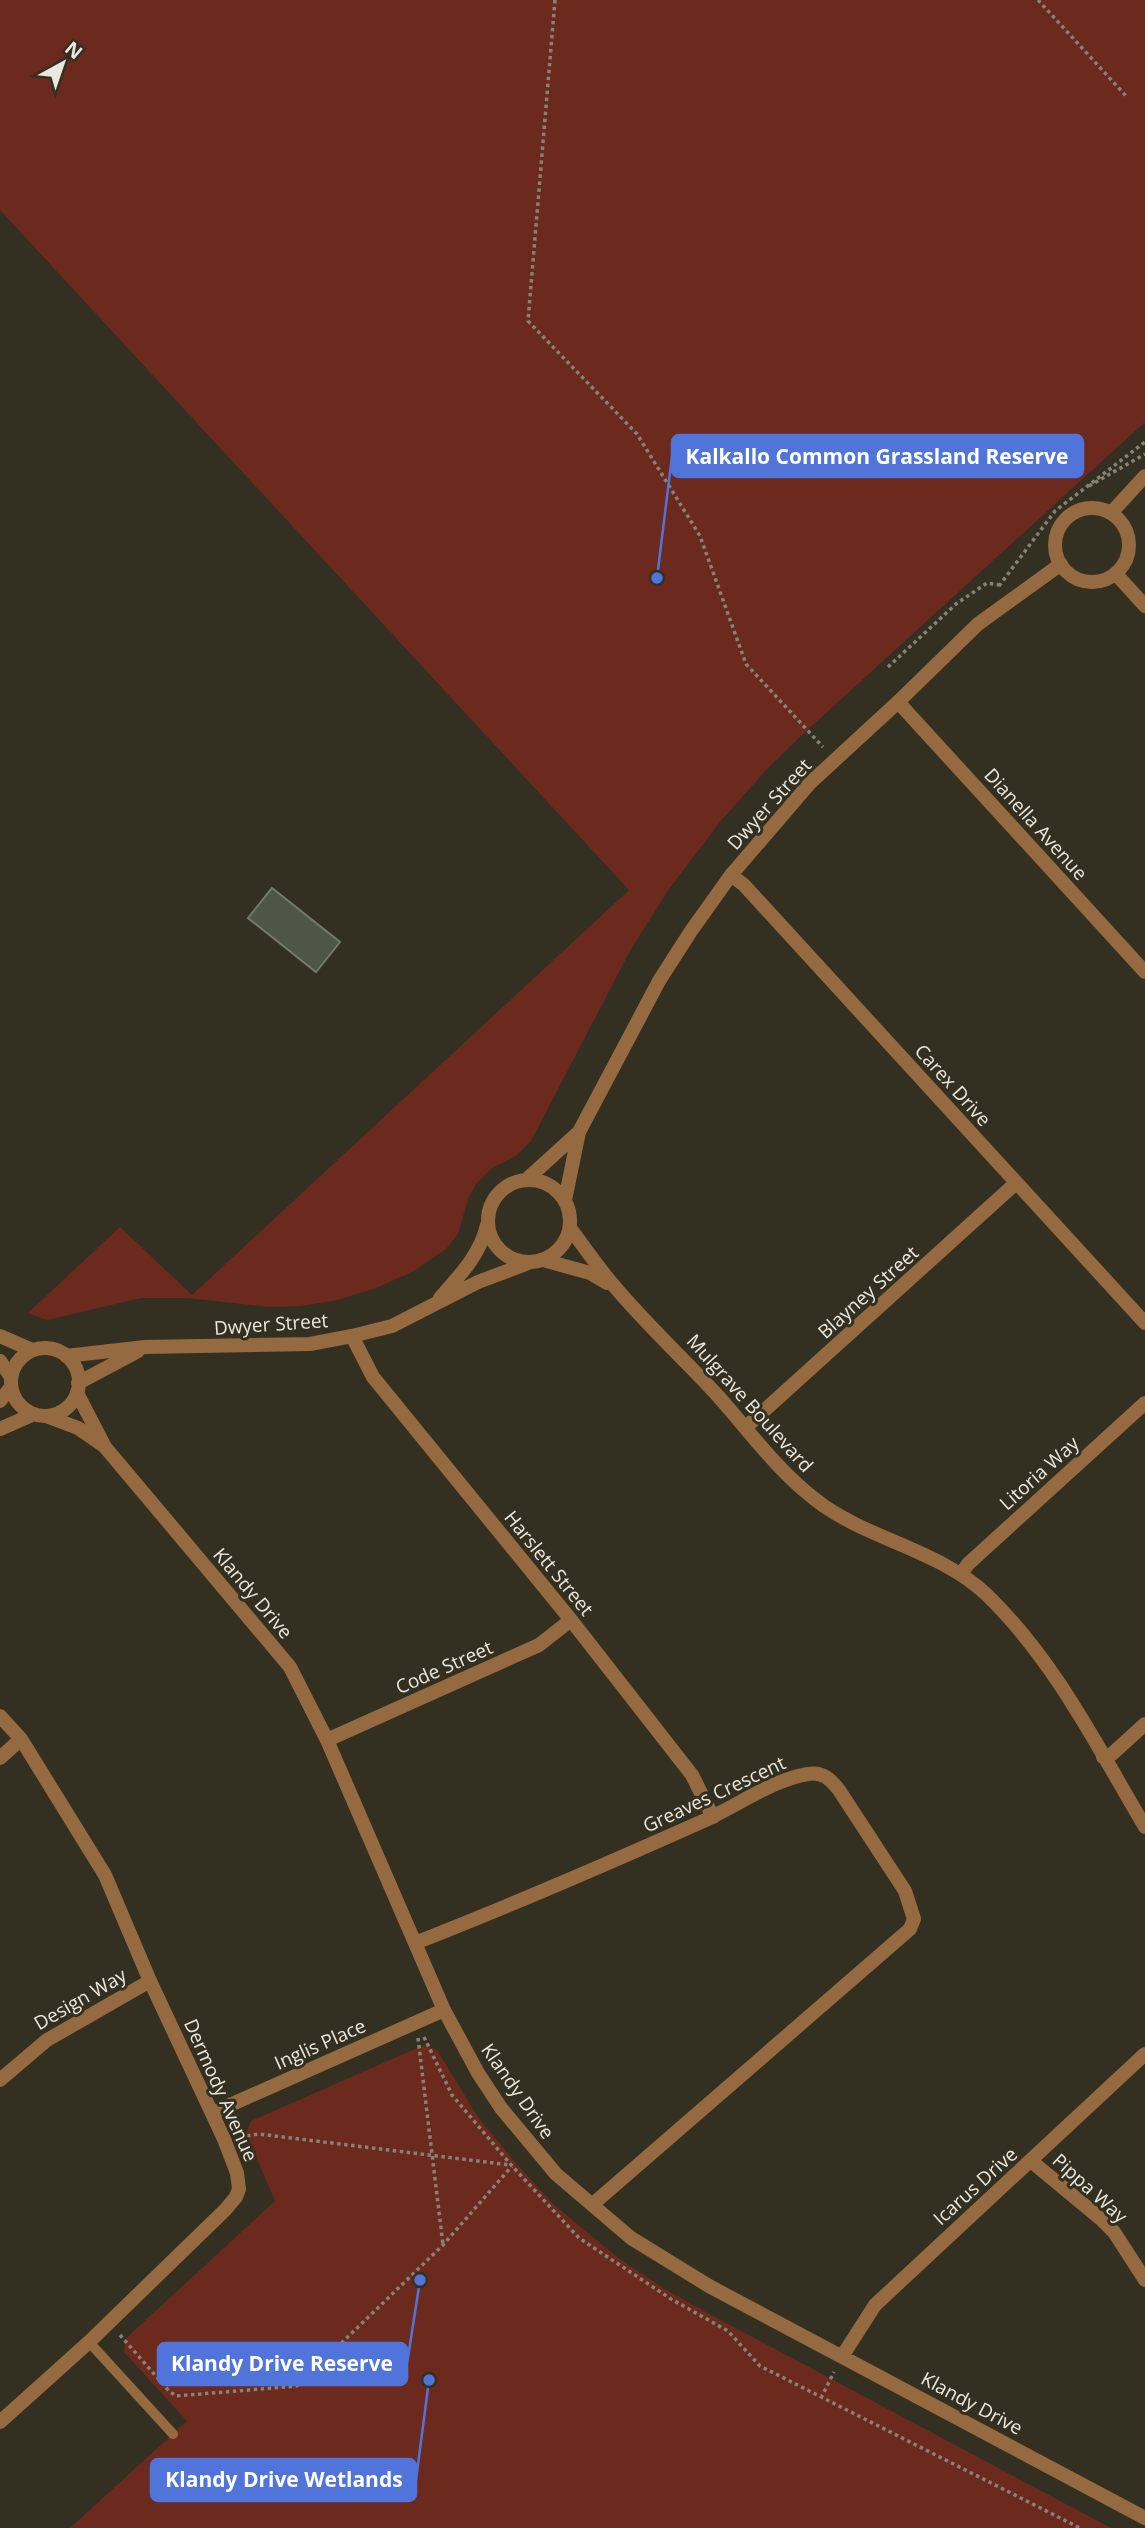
<svg xmlns="http://www.w3.org/2000/svg" width="1145" height="2528" font-family="'Open Sans',sans-serif">
  <rect width="100%" height="100%" fill="#343021"/>
  <path fill="#6b2a1d" d="M0 0H1145V422L803 734 765 771 720 822 669 889 631 949 531 1141 516 1156 492 1168 476 1184 468 1199 458 1234 446 1249 412 1272 376 1288 338 1300 301 1306 269 1307 188 1298H141L47 1320 28 1313 120 1227 192 1295 629 890 0 210Z
    M424 2045 437 2050 478 2117 514 2161 553 2204 617 2257 663 2288 713 2316 1111 2528H70L187 2421 124 2352 125 2339 275 2201 246 2133 251 2121Z"/>
  <path fill="#505646" stroke="#747a6a" stroke-width="2" d="M272 888 340 942 316 972 248 918Z"/>
  <g fill="none" stroke-linecap="round" stroke-linejoin="round">
    <path stroke="#868376" stroke-width="3.5" stroke-dasharray="3.5 3.5" stroke-linecap="butt" d="M555 0 528 321 637 434 700 536 746 664 823 747
      M1038 0 1127 97
      M1089 486 1145 454
      M999 586 1055 511 1145 442
      M888 667 956 604 987 583 1000 585
      M424 2037 452 2095 512 2166 579 2238 671 2299 728 2331 760 2366 1080 2528
      M418 2038 443 2245
      M240 2137 259 2134 510 2165
      M120 2335 169 2391 176 2396 297 2386 443 2245 512 2166
      M821 2398 834 2372"/>
    <path stroke="#966a40" stroke-width="10" d="M89 2342 173 2434"/>
    <path stroke="#966a40" stroke-width="14" d="M898 702 1145 972
      M731 875 744 885 1145 1323
      M570 1228C585 1248 599 1269 615 1287 647 1325 684 1359 718 1396 752 1434 781 1476 824 1506 875 1541 942 1552 987 1595 1055 1661 1097 1746 1145 1827
      M543 1260 590 1273 607 1283
      M0 1336 32 1350
      M352 1336 373 1377 571 1620 692 1775 713 1817
      M0 1361 11 1377
      M77 1393 105 1447 290 1667 327 1740 444 2010 478 2073 501 2108 556 2174 631 2238 709 2286 1145 2518
      M46 1416 78 1428 104 1446
      M746 1427 1016 1183
      M961 1574 968 1564 1145 1403
      M0 1716 21 1739 105 1875 150 1981 224 2139 237 2173 239 2189 236 2197 225 2210 89 2342 0 2422
      M327 1740 539 1645 571 1620
      M1103 1757 1112 1754 1145 1724
      M0 1758 21 1739
      M415 1943C512 1905 607 1864 701 1822 736 1807 771 1780 808 1774 823 1771 831 1780 839 1790L905 1891 914 1919 910 1929 593 2204
      M0 2080 47 2040 150 1981
      M212 2113 444 2010
      M1031 2161 1101 2219 1114 2232 1145 2280
      M843 2355 875 2305 1145 2054"/>
    <path stroke="#966a40" stroke-width="14" d="M1055 545a37 37 0 1 1 74 0a37 37 0 1 1-74 0Z
      M1111 513 1145 476
      M1116 574 1145 606
      M488 1221a41 41 0 1 1 82 0a41 41 0 1 1-82 0Z
      M526 1180 579 1132
      M565 1200 579 1132 659 981 691 931 731 875 810 783 898 702 978 624 1061 564
      M440 1298C460 1275 480 1255 487 1225
      M11 1382a34 34 0 1 1 68 0a34 34 0 1 1-68 0Z
      M66 1356 145 1347 310 1344 352 1336 392 1326 478 1282 531 1262
      M78 1383 138 1351
      M0 1401 11 1387
      M0 1429 34 1414"/>
  </g>
  <g text-anchor="middle" dominant-baseline="central" stroke-width="6" stroke-linejoin="round" paint-order="stroke">
    <g font-size="19" fill="#eae7de" stroke="#343021">
      <text transform="translate(769 804) rotate(-48)">Dwyer Street</text>
      <text transform="translate(1036 824) rotate(48)">Dianella Avenue</text>
      <text transform="translate(953 1085) rotate(48)">Carex Drive</text>
      <text transform="translate(868 1292) rotate(-42)">Blayney Street</text>
      <text transform="translate(271 1324) rotate(-4)">Dwyer Street</text>
      <text transform="translate(750 1403) rotate(48)">Mulgrave Boulevard</text>
      <text transform="translate(1039 1473) rotate(-42)">Litoria Way</text>
      <text transform="translate(549 1563) rotate(51)">Harslett Street</text>
      <text transform="translate(253 1593) rotate(50)">Klandy Drive</text>
      <text transform="translate(444 1667) rotate(-24)">Code Street</text>
      <text transform="translate(714 1794) rotate(-25)">Greaves Crescent</text>
      <text transform="translate(80 1999) rotate(-30)">Design Way</text>
      <text transform="translate(320 2044) rotate(-24)">Inglis Place</text>
      <text transform="translate(221 2090) rotate(66)">Dermody Avenue</text>
      <text transform="translate(518 2091) rotate(55)">Klandy Drive</text>
      <text transform="translate(975 2186) rotate(-42)">Icarus Drive</text>
      <text transform="translate(1090 2188) rotate(42)">Pippa Way</text>
      <text transform="translate(972 2403) rotate(28)">Klandy Drive</text>
    </g>
  </g>
  <path fill="none" stroke="#5074da" stroke-width="2.5" d="M657 578L672 456M420 2280L407 2364M429 2380L416 2480"/>
  <g fill="#5074da" stroke="#343021" stroke-width="2.5">
    <circle cx="657" cy="578" r="7"/>
    <circle cx="420" cy="2280" r="7"/>
    <circle cx="429" cy="2380" r="7"/>
  </g>
  <g fill="#5074da" stroke="#5074da" stroke-width="2.5">
    <rect x="672" y="435" width="411" height="42" rx="7"/>
    <rect x="158" y="2343" width="249" height="42" rx="7"/>
    <rect x="151" y="2459" width="265" height="42" rx="7"/>
  </g>
  <g font-size="21" text-anchor="middle" font-weight="bold" fill="#fff">
    <text x="877" y="464">Kalkallo Common Grassland Reserve</text>
    <text x="282" y="2371">Klandy Drive Reserve</text>
    <text x="284" y="2487">Klandy Drive Wetlands</text>
  </g>
  <g transform="translate(63 63) rotate(40)" stroke="#343021" stroke-width="5" paint-order="stroke">
  <path d="M0-5L12 26L0 18L-12 26Z" fill="#eae7de"/>
  <text y="-10" font-size="19" font-weight="bold" text-anchor="middle" fill="#eae7de">N</text>
  </g>
</svg>
